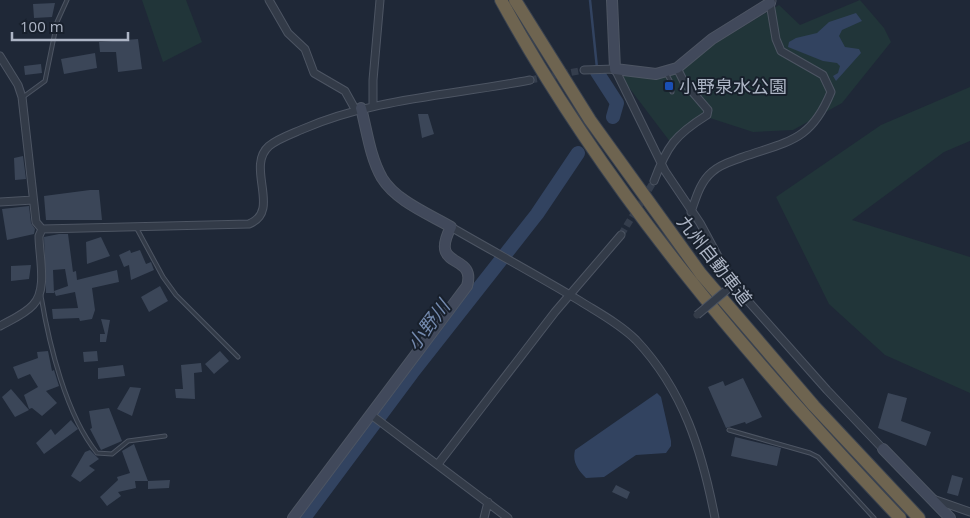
<svg xmlns="http://www.w3.org/2000/svg" width="970" height="518" font-family="'Open Sans','Noto Sans JP',sans-serif">
  <rect width="100%" height="100%" fill="#1f2837"/>
  <path fill="#213539" d="M142 0H186L202 42 163 62Z
    M860 0 884 28 891 42 842 103 793 130 753 132 710 118 671 143 618 73 660 77 779 5 800 25Z
    M970 87V141L944 152 852 220 970 257V393L885 355 829 304 776 197 881 125Z"/>
  <path fill="#324360" d="M856 13 862 21 842 30 839 36 845 47 859 49 861 53 836 81 833 76 838 73 840 66 837 63 823 61 788 47 789 42 796 38 817 33 829 22Z
    M657 393 661 397 671 441V446L666 453 636 455 604 477 586 478C578 470 572 462 575 450Z"/>
  <g fill="none" stroke-linecap="round" stroke-linejoin="round">
    <path stroke="#324360" stroke-width="2.5" d="M590 0 597 68"/>
    <path stroke="#324360" stroke-width="14" d="M597 72 617 103 613 117
      M304 518 412 373 537 214 578 153"/>
  </g>
  <path fill="#3b4658" d="M55 3 52 17 34 18 33 4Z
    M138 39 142 69 118 72 116 52H100L99 42Z
    M95 53 97 68 64 74 61 59Z
    M41 64 42 73 25 75 24 66Z
    M418 114H428L434 134 422 138Z
    M23 156 26 179 15 180 14 158Z
    M90 190H99L102 220H46L44 196Z
    M29 206 31 223 35 229 34 234 7 240 2 209Z
    M59 234H68L73 272 76 271 77 280 117 270 119 282 92 288 95 310 92 319 80 321 79 318 53 319 52 309 78 308 75 292 56 296 54 291 68 286 65 269 53 270 54 293H46L44 237Z
    M101 237 110 256 87 264 86 242Z
    M130 250 131 253 140 250 146 264 151 262 154 270 131 280 129 265 124 267 119 255Z
    M31 265 29 279 11 281V266Z
    M160 286 168 301 149 312 141 297Z
    M101 319 110 320 106 342H100V334H105Z
    M48 351 52 371 54 370 59 386 46 391 57 403 42 416 32 408 29 409 24 395 38 387 30 374 18 379 13 367 38 358 37 352Z
    M97 351 98 361 84 362 83 352Z
    M220 351 229 361 214 374 205 364Z
    M201 363 202 372 194 373 195 399 176 398 175 389H183L181 365Z
    M123 365 125 376 98 379V368Z
    M743 378 762 417 746 424 745 422 726 428 708 387 723 381 725 386Z
    M130 387 141 388 132 416 117 409Z
    M11 389 29 410 15 417 2 397Z
    M888 393 907 398 901 421 931 432 926 446 878 428Z
    M109 408 122 441 101 450 90 429 92 428 89 411Z
    M71 420 78 429 44 454 36 443 51 429 55 435Z
    M735 437 781 448 777 466 731 456Z
    M134 444 148 481H135L136 488 118 492 121 496 107 506 100 497 118 480 117 477 130 473 122 451Z
    M90 450 99 459 89 466 95 470 80 482 71 476 85 452Z
    M952 475 963 478 958 496 947 493Z
    M170 480 169 488 148 489V481Z
    M616 485 630 492 627 499 612 492Z"/>
  <g fill="none" stroke-linecap="round" stroke-linejoin="round">
    <path stroke="#343d4c" stroke-width="7" stroke-dasharray="7 3.5" stroke-linecap="butt" d="M530 80 584 70
      M621 235 654 181"/>
    <defs>
      <path id="lane" d="M666 73 672 84V92
        M23 97 45 81 57 22 67 0
        M136 227 163 277 176 295 238 357
        M41 296C49 344 66 415 97 453L112 454 128 441 165 436
        M729 430 810 453 818 457 874 518"/>
      <path id="street" d="M269 0 288 33 305 49 314 73 345 91 355 109
        M0 56 18 85 22 97 36 222 42 229 249 224C282 211 245 167 269 146 279 138 292 134 303 129 374 98 455 95 530 80
        M584 70 615 69 665 171 700 223 733 284 827 390 883 449
        M373 106V80L380 0
        M654 181C667 146 675 135 707 115L708 110 684 82 677 68
        M0 202 33 200
        M691 212C696 198 700 182 712 172 720 164 733 161 743 157 789 141 811 141 831 92L823 75 781 51 776 39 770 3 772 1
        M451 227C494 252 537 275 580 301 599 313 620 324 636 340 684 391 702 451 715 518
        M0 326C11 320 25 314 33 305 48 290 39 256 39 236L42 229
        M370 414 508 518
        M438 464 555 312 621 235
        M933 499 970 512
        M484 518 488 502"/>
      <path id="secondary" d="M612 0 615 69 656 74 677 68 712 39 770 3
        M883 449 950 518
        M293 518 467 286C477 252 428 271 451 227 429 214 396 201 382 178 370 157 367 131 361 108"/>
      <path id="highway" d="M501 0C606 192 750 360 900 518
        M515 0 590 120 701 274 814 406 919 518"/>
    </defs>
    <use href="#lane" stroke="#4d5563" stroke-width="5"/>
    <use href="#street" stroke="#4d5563" stroke-width="9"/>
    <use href="#secondary" stroke="#4d5563" stroke-width="12"/>
    <use href="#highway" stroke="#3a424f" stroke-width="14"/>
    <use href="#lane" stroke="#333b48" stroke-width="3"/>
    <use href="#street" stroke="#333b48" stroke-width="7"/>
    <use href="#secondary" stroke="#41495b" stroke-width="10"/>
    <use href="#highway" stroke="#6e6450" stroke-width="12"/>
    <defs>
      <path id="street-bridge" d="M697 315 729 288"/>
    </defs>
    <use href="#street-bridge" stroke="#4d5563" stroke-width="9" stroke-linecap="butt"/>
    <use href="#street-bridge" stroke="#333b48" stroke-width="7"/>
  </g>
  <rect fill="#1a4fb4" stroke="#18202c" stroke-width="2" x="664" y="81" width="10" height="10" rx="2.5"/>
  <g text-anchor="middle" dominant-baseline="central" stroke-width="4" stroke-linejoin="round" paint-order="stroke">
    <g font-size="18" fill="#adb5c5" stroke="#18202c" text-anchor="start">
      <text x="679" y="86">小野泉水公園</text>
    </g>
    <g font-size="18" fill="#adb5c5" stroke="#18202c">
      <text transform="translate(715 260) rotate(52)">九州自動車道</text>
    </g>
    <g font-size="19" font-style="italic" fill="#748aae" stroke="#18202c">
      <text transform="translate(428 325) rotate(-53)">小野川</text>
    </g>
  </g>
  <path d="M12 32v8h116v-8" fill="none" stroke="#adb5c5" stroke-width="2.5"/>
  <text x="20" y="32" font-size="15" fill="#adb5c5" stroke="#18202c" stroke-width="4" paint-order="stroke">100 m</text>
</svg>
